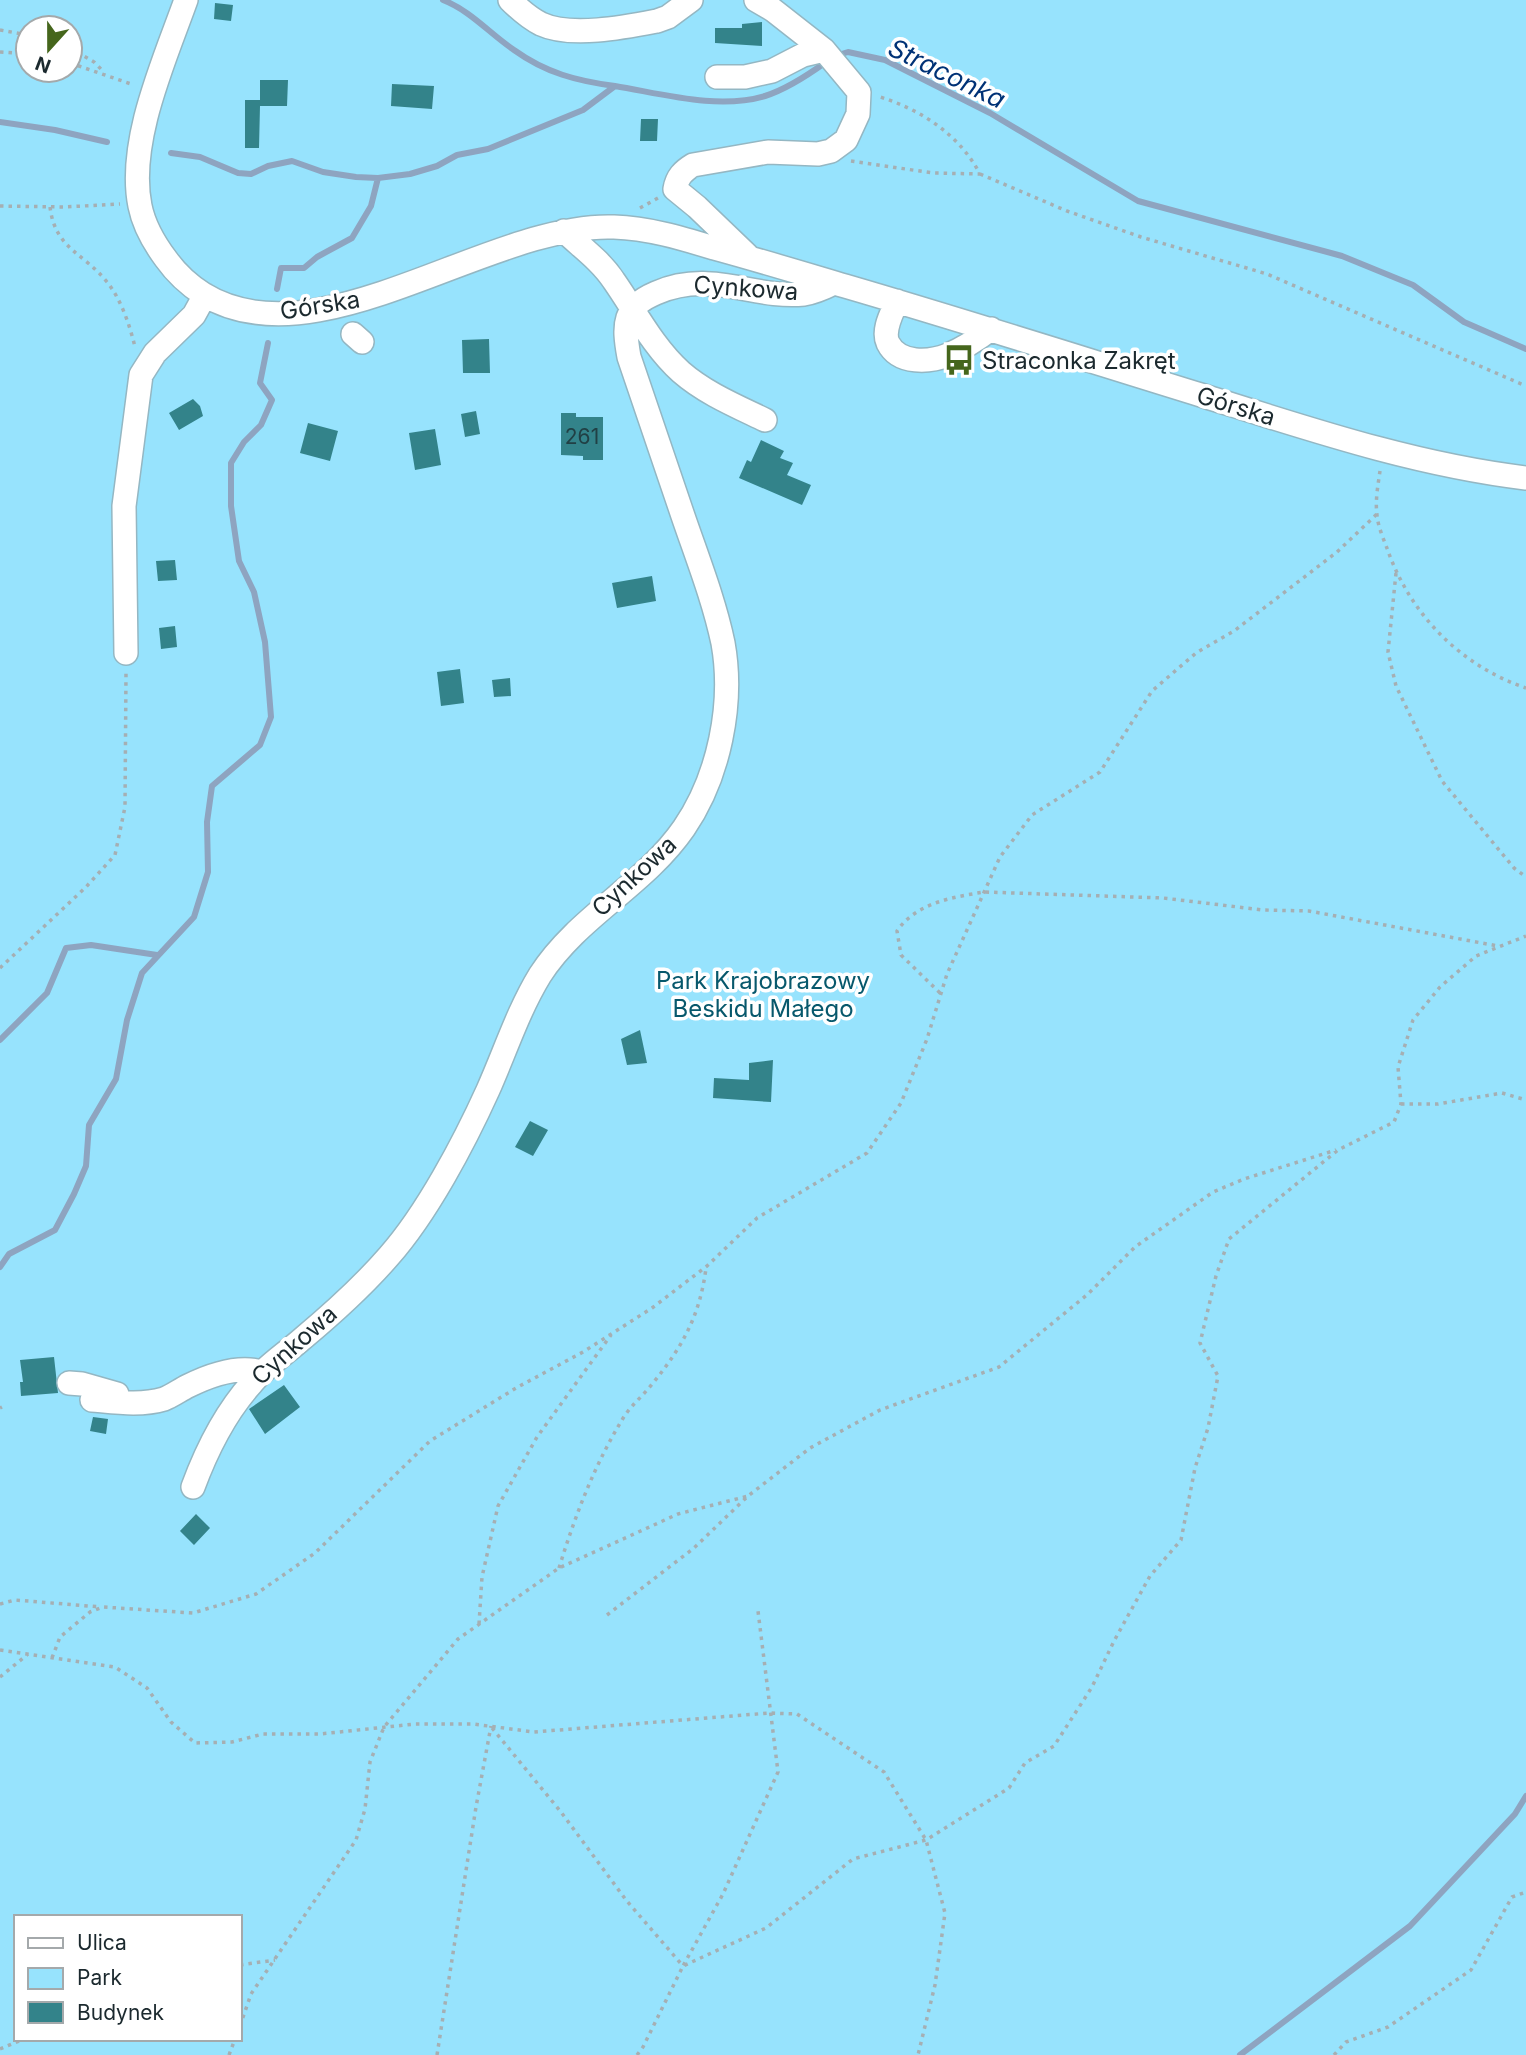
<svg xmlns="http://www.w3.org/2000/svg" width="1526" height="2055" font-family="Inter,sans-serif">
  <rect width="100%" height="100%" fill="#f2f9fc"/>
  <path fill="#97e3fd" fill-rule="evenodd" d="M0 0H1526V2055H0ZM28 28H70V70H28ZM16 1917H240V2039H16Z"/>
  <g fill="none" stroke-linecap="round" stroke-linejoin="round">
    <path stroke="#8ea4c0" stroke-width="6" d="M443 0C471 11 489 33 514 50 546 73 577 81 615 86
      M835 56 848 52 885 60 990 113 1138 201 1342 256 1413 285 1464 322 1526 349
      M0 122 55 130 107 142
      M171 153 200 157 238 173 251 174 268 166 292 161 323 172 356 177 378 178 410 174 437 166 457 155 488 149 583 110 615 86C663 94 718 110 765 96 787 89 808 75 826 62
      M277 289 281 268H304L317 257 352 238 371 206 378 178
      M0 1040 47 993 66 948 91 945 157 955
      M0 1267 9 1254 55 1230 74 1194 86 1166 89 1125 116 1079 127 1020 142 973 194 917 208 872 207 822 212 786 260 745 271 717 265 642 254 592 239 561 231 506V463L244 442 261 425 272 400 260 383 268 343
      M1240 2055 1410 1926 1515 1814 1526 1796"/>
  </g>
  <path fill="#33838a" d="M215 3 233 5 231 21 214 19Z
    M762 22V46L715 43V28H742V24Z
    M260 80H288L287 106H260L259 148H245V100H260Z
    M392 84 434 86 432 109 391 106Z
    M641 119H658L657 141H640Z
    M489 339 490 373H463L462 340Z
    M193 399 200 406 203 416 179 430 169 413Z
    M476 411 480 434 465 437 461 414Z
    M561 413H576V417H603V460H583V456L561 455Z
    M308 423 338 431 330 461 300 453Z
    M435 429 441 465 415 470 409 433Z
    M761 440 784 451 780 458 793 463 787 475 811 485 802 505 739 478 747 460 751 462Z
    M175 560 177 580 158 581 156 561Z
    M652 576 656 601 617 608 612 583Z
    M175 626 177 647 161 649 159 628Z
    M460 669 464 703 441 706 437 672Z
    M510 678 511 696 494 697 492 680Z
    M640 1030 647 1063 627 1065 621 1039Z
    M773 1060 771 1102 713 1098 714 1078 749 1080V1063Z
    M530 1121 548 1130 533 1156 515 1147Z
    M54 1357 58 1393 21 1396 20 1382H23L20 1360Z
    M284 1385 300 1407 265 1434 249 1409Z
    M93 1417 108 1419 106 1434 90 1431Z
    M196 1514 210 1528 194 1545 180 1531Z"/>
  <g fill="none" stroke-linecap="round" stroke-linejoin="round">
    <defs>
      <path id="minor" d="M186 0C165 59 127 142 140 206 144 226 154 243 166 259 176 273 189 285 203 294 318 365 490 222 614 227 648 228 681 238 714 248 758 260 801 273 845 286 965 321 1084 359 1204 396 1309 429 1416 465 1526 478
        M510 0C519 9 529 18 541 24 571 38 626 27 657 21L668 17 691 0
        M717 77H745L772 71 803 55 824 50
        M564 231C581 247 601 261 614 281 635 311 653 347 681 372 705 393 736 406 765 420
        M747 255 697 207 675 189C677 177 683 171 693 165L768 152 818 154 831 151 846 140 858 114 859 92 824 50 773 10 756 0
        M897 301C892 313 882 330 888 343 899 365 930 362 948 355 964 348 978 339 991 329
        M353 334 362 342
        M126 653 124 506 141 375 155 353 194 315 205 295
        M69 1383 82 1384 117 1394
        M92 1400C115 1402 141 1406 164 1399 172 1396 180 1390 188 1386 210 1375 238 1365 262 1372
        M193 1487C207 1449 225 1413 252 1383 266 1366 285 1354 302 1339 332 1314 363 1286 389 1256 427 1213 464 1143 488 1090 505 1052 518 1011 540 975 578 916 644 886 684 828 719 777 734 704 723 643 714 600 697 557 683 516 665 463 647 410 629 357 623 324 623 307 656 293 711 269 752 299 804 294 815 292 824 288 834 283"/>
    </defs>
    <use href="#minor" stroke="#94b7c3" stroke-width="26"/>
    <path stroke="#a5afb3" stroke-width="3.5" stroke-dasharray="3.5 5" stroke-linecap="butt" d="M0 30 28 35
      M70 48 94 62 104 72
      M0 52 28 54
      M70 63 134 85
      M851 161 933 173 980 174C959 134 920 109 877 96
      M980 174 1067 211 1141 237 1267 274 1526 386
      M0 206 64 207 120 204
      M50 207C55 249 84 253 107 282 121 299 130 326 135 347
      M640 208 658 198
      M1380 471C1378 485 1375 501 1377 515 1378 527 1384 540 1388 551 1411 615 1461 666 1526 688
      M1396 573 1388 652 1396 686 1442 781 1514 868 1526 877
      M0 968 86 887 115 855 125 807 126 673
      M940 993 901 955 897 931C916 903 953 897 984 892L1163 898 1263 910 1309 911 1498 946
      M1401 1104H1438L1502 1093 1526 1100
      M0 1408 2 1407
      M559 1568C575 1516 594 1466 622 1420 630 1406 643 1396 653 1383 683 1346 700 1315 706 1268
      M0 1604 15 1600 101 1607
      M607 1615 694 1548 748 1496 810 1448 880 1410 999 1367 1088 1294 1135 1247 1213 1192 1244 1179 1336 1150
      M479 1624 482 1577 498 1506 537 1437 611 1335
      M0 1650 115 1667 147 1688 171 1722 195 1743 232 1742 263 1734H320L415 1724H473L534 1732 769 1713 797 1714 884 1772 926 1840 945 1913 935 1985 918 2055
      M52 1658 60 1637 90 1612 103 1607 193 1613 256 1594 315 1553 430 1441 516 1388 583 1352 652 1308 707 1266 757 1218 867 1153 901 1103 927 1039 947 974 1000 857 1032 815 1100 772 1152 691 1196 653 1234 631 1337 552 1377 514
      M0 1677 28 1654
      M492 1728 561 1812 626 1900 683 1966 723 1894 778 1772 758 1611
      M240 1965 275 1960
      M240 2026 251 1994 356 1840 365 1809 370 1762 384 1727 458 1639 559 1568 678 1514 748 1496
      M0 2049 24 2039
      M229 2055 235 2039
      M437 2055 476 1807 491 1726
      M637 2055 643 2047 683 1966 766 1928 853 1859 926 1840 1009 1788 1025 1763 1054 1746 1092 1687 1114 1641 1150 1576 1181 1540 1195 1468 1208 1428 1218 1376 1200 1343 1216 1276 1229 1239 1338 1150 1394 1122 1401 1104 1398 1067 1413 1020 1440 987 1476 956 1526 936
      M1334 2055 1346 2042 1388 2027 1471 1970 1512 1897 1526 1892"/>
    <use href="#minor" stroke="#fff" stroke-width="23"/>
  </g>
  <defs>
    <symbol id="bus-bare" viewBox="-9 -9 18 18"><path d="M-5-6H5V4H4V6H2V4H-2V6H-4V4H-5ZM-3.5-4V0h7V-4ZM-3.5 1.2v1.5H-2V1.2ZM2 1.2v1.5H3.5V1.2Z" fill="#45661c" stroke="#fff" stroke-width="2.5" paint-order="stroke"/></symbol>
  </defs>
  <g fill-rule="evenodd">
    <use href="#bus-bare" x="937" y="338" width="44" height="44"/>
  </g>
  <g text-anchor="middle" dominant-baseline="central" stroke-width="7" stroke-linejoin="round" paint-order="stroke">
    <g font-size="21" fill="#214045">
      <text x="582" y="436">261</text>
    </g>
    <g font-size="24" fill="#1b292e" stroke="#fff">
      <text transform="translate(746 288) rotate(4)">Cynkowa</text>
      <text transform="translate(320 305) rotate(-9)">Górska</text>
      <text transform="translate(1236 406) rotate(17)">Górska</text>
      <text transform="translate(634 876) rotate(-43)">Cynkowa</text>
      <text transform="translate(294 1345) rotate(-42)">Cynkowa</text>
    </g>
    <g font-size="24" fill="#1b292e" stroke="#fff" text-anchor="start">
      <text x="982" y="360">Straconka Zakręt</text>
    </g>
    <g font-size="24" fill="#07586c" stroke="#fff">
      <text x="763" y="980">Park Krajobrazowy<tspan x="763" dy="28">Beskidu Małego</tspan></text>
    </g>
    <g font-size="26" font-style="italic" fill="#003276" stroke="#fff">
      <text transform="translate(947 73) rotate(26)">Straconka</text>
    </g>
  </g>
  <rect x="14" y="1915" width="228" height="126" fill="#ffffff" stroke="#a4a9ab" stroke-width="2"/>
  <rect x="28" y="1938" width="35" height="10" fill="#ffffff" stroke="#a4a9ab" stroke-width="2"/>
  <text x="77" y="1950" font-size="21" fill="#1b292e">Ulica</text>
  <rect x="28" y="1968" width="35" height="21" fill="#97e3fd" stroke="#a4a9ab" stroke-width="2"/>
  <text x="77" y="1985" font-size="21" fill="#1b292e">Park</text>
  <rect x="28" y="2002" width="35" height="21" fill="#33838a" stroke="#a4a9ab" stroke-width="2"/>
  <text x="77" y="2020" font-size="21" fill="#1b292e">Budynek</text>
  <g transform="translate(49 49) rotate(201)"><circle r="33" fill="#ffffff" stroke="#a4a9ab" stroke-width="2"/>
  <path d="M0-5L12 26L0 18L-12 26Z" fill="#45661c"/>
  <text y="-10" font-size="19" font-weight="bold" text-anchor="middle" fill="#1b292e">N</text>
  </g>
</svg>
